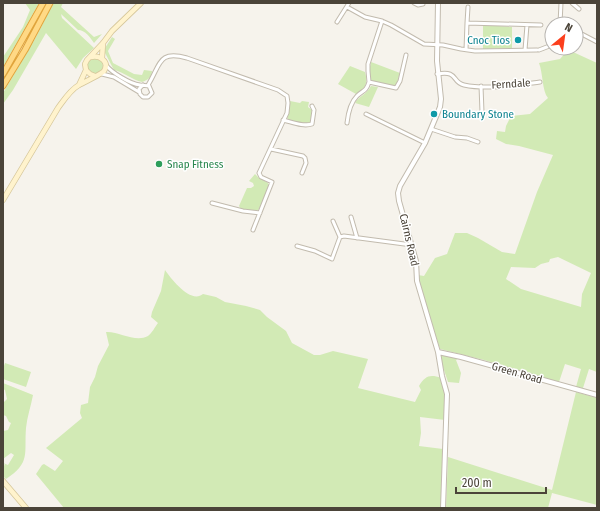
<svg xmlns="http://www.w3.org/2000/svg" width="600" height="511" font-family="'Fira Sans Condensed',sans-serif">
  <rect width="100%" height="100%" fill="#f6f3ec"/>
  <path fill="#d2eab5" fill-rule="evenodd" d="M25 3H39L3 67V57L23 27 30 10Z
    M53 3H63L61 7 94 37 102 34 94 43C90 37 85 30 78 30L61 14 62 18 94 48 83 58 76 69 46 33 13 90 3 104V93L36 37Z
    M483 25 512 27V48L483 49Z
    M112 37 115 39 108 51 113 63 134 74 142 75 144 70 152 71C152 77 148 80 142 82 132 80 124 72 114 70L105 53V48Z
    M567 51 573 52 597 63V372L589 369 583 388 576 387 581 369 565 364 559 382 484 360 440 349 418 281V275L424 276 435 258 447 254 455 233H467L478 238 502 252 515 254 537 192 553 155 519 146 506 144 496 139 497 131 505 132 506 126 511 116 530 114 548 98C542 91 543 73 539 63L560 59ZM558 257 591 273 582 294 581 307 521 289 506 279 511 267 535 268 541 264 549 262 550 259Z
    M87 66a8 8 0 1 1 16 0a8 8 0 1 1-16 0Z
    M371 62 400 73 396 86H392L371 81 369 71Z
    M350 66 365 72C368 83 366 89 356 94L338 84Z
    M371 86 378 87 369 107 355 103C360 95 366 95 371 86Z
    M290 101 300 103 302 101 309 102 308 107 312 110 310 124 289 121 287 117Z
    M255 174 258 177 268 183 269 186 259 209 257 211 241 209 239 206 247 188H251L254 186 253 183 249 181Z
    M165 270C172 280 191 304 203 294L216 297 225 302 246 306 260 310 267 317 286 331 292 343 314 355H320L333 351 368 359 358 388 415 402 421 390 419 386C425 376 430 374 441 378L445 394V420L420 417 421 433 419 446 443 449 441 508H64L36 474 42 465 44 464 55 471 63 461 46 448 82 418 80 413 81 405 88 403 90 387 95 377 98 366 109 345 106 332C119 331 135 343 148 336 152 333 155 327 158 323L151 317 152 312 161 291Z
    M438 352 459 358 456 360 461 373 459 383 448 382Z
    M5 363 31 372 26 387 3 379V369Z
    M3 383 33 395C31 406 27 417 26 428 24 453 31 463 6 479L3 476V466L5 465 3 463 8 465 14 455 11 453 3 459V431L8 430 11 423 9 422 6 416 3 415V403L7 399 5 390 3 389Z
    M576 392 597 398V505L552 493 548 508H446L448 457 552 490Z"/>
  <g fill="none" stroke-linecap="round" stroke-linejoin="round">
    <defs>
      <path id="minor" d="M414 3 418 5 423 4
        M572 3 579 9
        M347 7 365 17 382 21 391 25 424 44 443 45 461 49 475 51 537 50
        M337 22 349 3
        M467 23 468 7
        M560 24 561 3
        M576 31 597 42
        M466 50 467 23 541 25
        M525 50 527 25
        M539 50 552 45
        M106 65C111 72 130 84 140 85 143 86 146 85 149 86L152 93 148 97H143L140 94 139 89 143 85
        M102 74 114 77 139 92
        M437 74C459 70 451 82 464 85 487 90 517 85 540 82
        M369 82 368 71V64L382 21
        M369 82 396 88 400 81 406 55
        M148 85C161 64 158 50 187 58L278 90 287 96 288 103 287 113 259 173 261 177 272 182 253 230
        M481 86 482 112
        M366 114 425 143
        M283 120C292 122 303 127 312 124L314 110 312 106
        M347 123C348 114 350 103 357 96 363 90 366 92 369 82
        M431 129 455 137 467 138 478 142
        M271 149 303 156 305 158 306 163 302 173
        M212 203 243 211 260 213
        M351 217 357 238
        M333 221 340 237 344 236 412 245
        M297 246 315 251 332 259 340 237"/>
      <path id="tertiary" d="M438 3 437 61 441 99 440 107 425 143 400 186 398 193 399 201 416 261 417 281 438 352 442 376 447 394 443 508
        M438 352 461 357 597 395"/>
      <path id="secondary" d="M102 58 103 43
        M95 76 90 74 86 70 85 64 87 60 103 43 112 31 141 3
        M79 85 86 70
        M3 200 58 108C64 100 70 90 79 85 84 82 102 74 104 71 110 61 99 55 91 57
        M3 481 26 508"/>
      <path id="trunk" d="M3 74 43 3
        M3 86 25 50 50 3"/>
    </defs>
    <use href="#minor" stroke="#c2bbae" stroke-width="5"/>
    <use href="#tertiary" stroke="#c2bbae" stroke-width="6"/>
    <use href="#secondary" stroke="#d6c79b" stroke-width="6"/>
    <use href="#trunk" stroke="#e0a43c" stroke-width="7"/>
    <use href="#minor" stroke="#fff" stroke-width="3"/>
    <use href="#tertiary" stroke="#fff" stroke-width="4"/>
    <use href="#secondary" stroke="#fff3cd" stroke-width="4.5"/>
    <use href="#trunk" stroke="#ffd985" stroke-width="5"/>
  </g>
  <g fill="#0f9aa8" stroke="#fff" stroke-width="1.5">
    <circle cx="518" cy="40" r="4"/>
    <circle cx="434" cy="114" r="4"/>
  </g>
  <circle fill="#2e9e5b" stroke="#fff" stroke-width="1.5" cx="159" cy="164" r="4"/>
  <g text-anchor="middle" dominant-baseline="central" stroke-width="3" stroke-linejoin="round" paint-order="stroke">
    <g font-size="11" fill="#0d838f" stroke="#fff" text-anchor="end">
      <text x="510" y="40">Cnoc Tios</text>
      <text x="442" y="114" text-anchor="start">Boundary Stone</text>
    </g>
    <g font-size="11" fill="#4b4439" stroke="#fff">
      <text transform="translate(511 84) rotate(-4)">Ferndale</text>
      <text transform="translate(409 240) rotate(77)">Cairns Road</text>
      <text transform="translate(517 373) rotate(16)">Green Road</text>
    </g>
    <g font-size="11" fill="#27864d" stroke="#fff" text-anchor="start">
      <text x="167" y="164">Snap Fitness</text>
    </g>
  </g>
  <rect width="600" height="511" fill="none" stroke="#4b4439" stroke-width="8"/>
  <g transform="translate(564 36) rotate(29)"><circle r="19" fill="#ffffff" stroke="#b7b4b0"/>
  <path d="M0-3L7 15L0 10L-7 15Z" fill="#fc3f1d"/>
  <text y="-6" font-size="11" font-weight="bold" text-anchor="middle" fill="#4b4439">N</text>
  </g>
  <path d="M456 487v6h90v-6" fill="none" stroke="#4b4439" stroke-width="2"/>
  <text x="462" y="487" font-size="12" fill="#4b4439" stroke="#ffffff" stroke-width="3" paint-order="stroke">200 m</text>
</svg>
